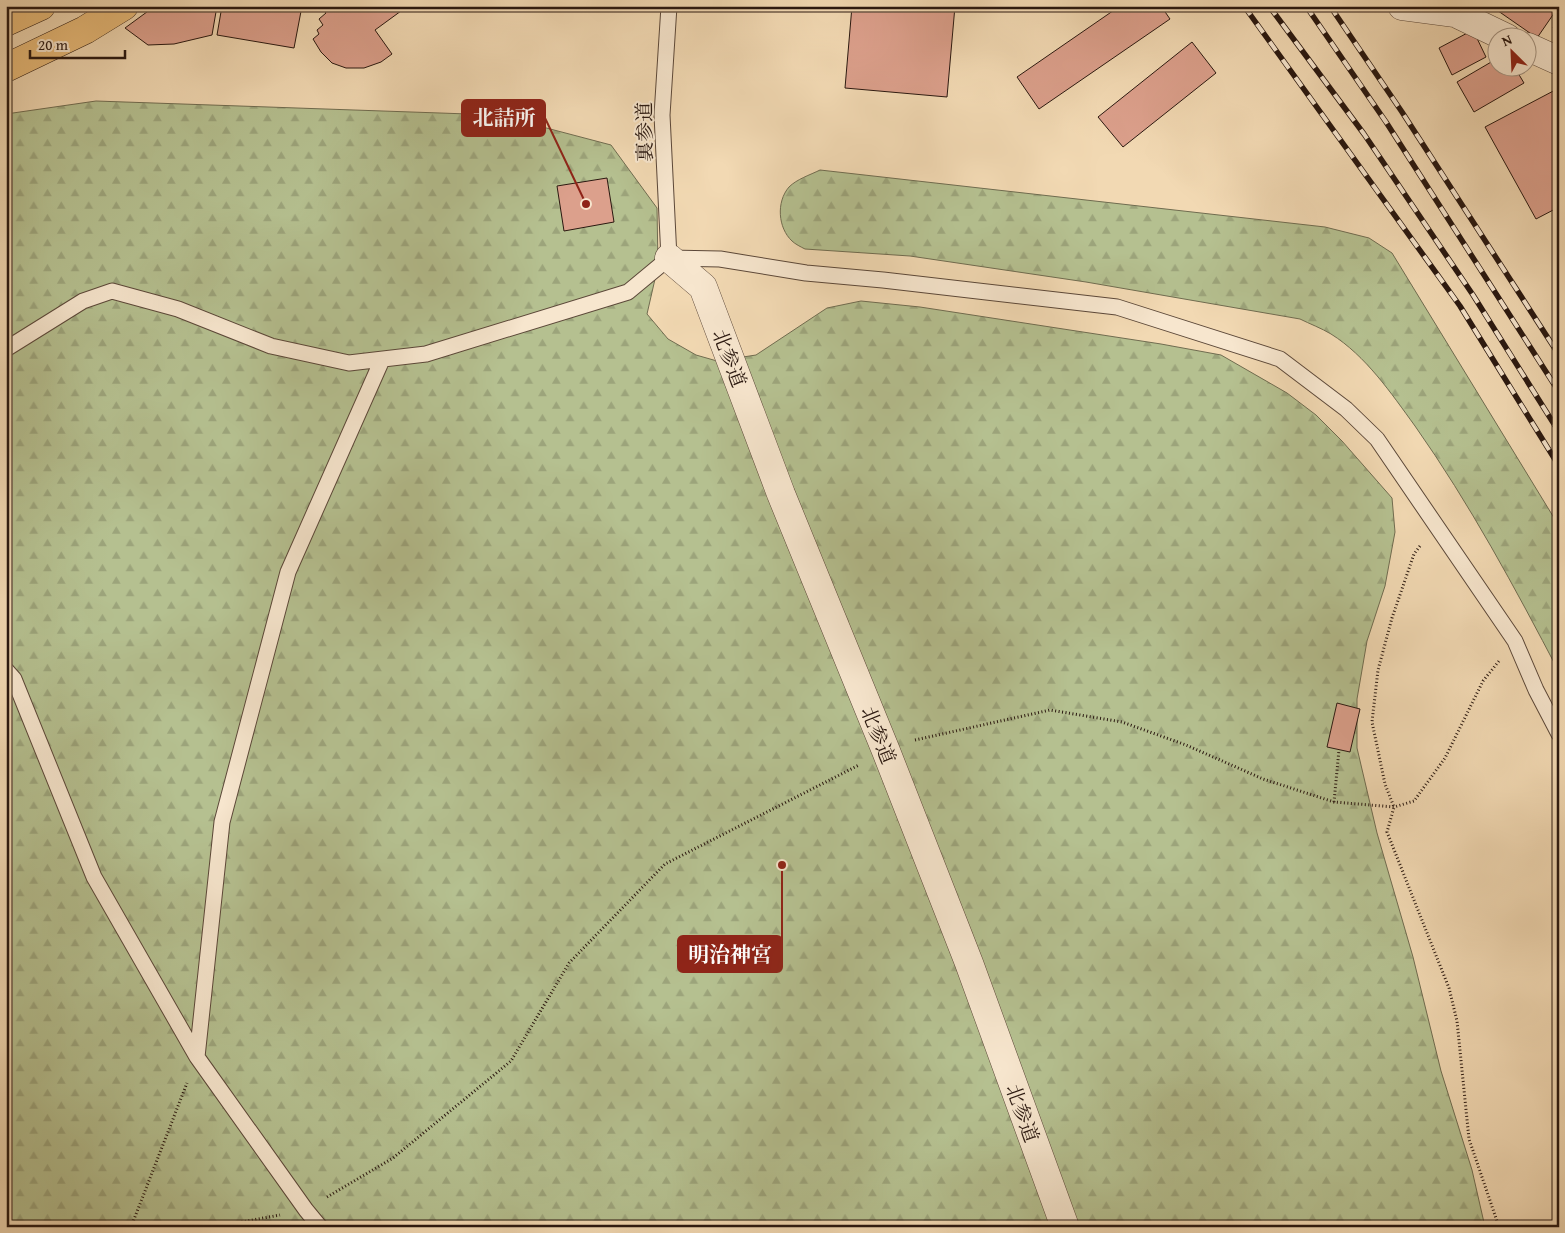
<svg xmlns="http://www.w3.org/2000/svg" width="1565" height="1233" font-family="'Gentium Book Plus','Noto Serif JP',serif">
  <defs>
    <pattern id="forest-firs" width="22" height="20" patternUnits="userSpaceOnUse" patternTransform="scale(1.25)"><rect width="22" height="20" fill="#b5c090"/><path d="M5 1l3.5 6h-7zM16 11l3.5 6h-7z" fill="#9ca47b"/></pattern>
  </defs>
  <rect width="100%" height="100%" fill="#f2d9b3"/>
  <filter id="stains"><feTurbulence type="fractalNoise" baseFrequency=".004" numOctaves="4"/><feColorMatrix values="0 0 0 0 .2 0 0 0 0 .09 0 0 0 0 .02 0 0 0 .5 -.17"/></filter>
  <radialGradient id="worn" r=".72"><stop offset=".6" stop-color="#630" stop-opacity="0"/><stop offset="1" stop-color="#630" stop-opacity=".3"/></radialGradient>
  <path fill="url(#forest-firs)" stroke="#706c50" d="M96 101 497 115 611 145 657 208 658 266 647 314 668 339 696 355 717 361 756 355 827 308 861 301 920 307 1161 344 1221 355 1287 393 1316 415 1342 441 1392 498 1395 532 1385 586 1367 641 1357 699V748L1377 833 1413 957 1441 1071 1472 1170 1485 1227H6V114Z
    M820 170 1325 227 1369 238 1392 253 1559 526V672C1515 588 1470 504 1415 426 1391 393 1366 356 1331 334 1321 328 1310 324 1300 319L1086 282 910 256 805 249C801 247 795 244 792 241 778 228 776 202 789 187 797 179 810 175 820 170Z"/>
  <path fill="#dca08c" stroke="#2a1810" d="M155 6H217L212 35 174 44 148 45 125 28Z
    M222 6H302L294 48 217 35Z
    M321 6H398L401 11 375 30 392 54 381 62 364 68H346L332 63 321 52 313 39 319 34 317 30 323 25 319 19 326 13Z
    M852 6H955L947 97 845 88Z
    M1120 6H1161L1170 19 1039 109 1017 77Z
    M1491 6H1559L1537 38Z
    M1559 18V32L1553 28Z
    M1473 30 1486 57 1452 75 1439 48Z
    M1192 42 1216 73 1123 147 1098 117Z
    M1498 58V68H1515L1524 83 1474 112 1457 82Z
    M1559 88V207L1536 219 1485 127Z
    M607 178 614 222 564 231 557 186Z
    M1337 703 1360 709 1350 752 1327 747Z"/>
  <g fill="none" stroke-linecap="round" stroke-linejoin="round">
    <defs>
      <path id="lane" d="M669 258 662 115 669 6
        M6 349 83 301 112 291 178 309 271 346 349 363 426 354 628 292 669 258 720 259 806 273 883 280 1117 307 1280 359 1346 409 1377 439 1515 641 1536 690 1559 734
        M6 670 14 679 94 877 197 1057 306 1210 320 1227
        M197 1057 222 822 288 572 382 360"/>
      <path id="street" d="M1402 6 1455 13 1507 38
        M1528 47 1559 61
        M669 258 703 287 781 494 886 751 969 963 1065 1227"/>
      <path id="highway" d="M6 22 41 6
        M6 68 85 30 124 6"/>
    </defs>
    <use href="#lane" stroke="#5c4839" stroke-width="17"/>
    <use href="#street" stroke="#5c4839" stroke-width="29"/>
    <use href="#highway" stroke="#2a1810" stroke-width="29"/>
    <path stroke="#2a1810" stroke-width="3" stroke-dasharray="1 2.5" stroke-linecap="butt" d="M1420 546 1414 554 1392 618 1378 670 1372 722 1385 784 1394 807 1387 832 1449 988 1457 1021 1469 1139 1499 1227
      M915 740 1050 710 1122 722 1186 745 1263 779 1334 802 1394 807 1414 801 1445 758 1483 681 1499 661
      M1334 802 1339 750
      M327 1197 393 1158 511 1061 569 963 665 864 859 765
      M131 1227 187 1083
      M214 1227 280 1215"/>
    <use href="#lane" stroke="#f7e6ce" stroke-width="15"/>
    <use href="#street" stroke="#f7e6ce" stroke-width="28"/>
    <use href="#highway" stroke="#e9bc7a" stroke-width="28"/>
    <defs>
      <path id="rail" d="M1244 6 1460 306 1559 466
        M1269 6 1364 134 1473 295 1559 432
        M1306 6 1386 122 1559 392
        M1330 6 1402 112 1559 355"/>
    </defs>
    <use href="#rail" stroke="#2a1810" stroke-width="5.5"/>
    <use href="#rail" stroke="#f7e6ce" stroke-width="4" stroke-dasharray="11" stroke-linecap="butt"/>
  </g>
  <g text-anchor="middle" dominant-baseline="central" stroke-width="4" stroke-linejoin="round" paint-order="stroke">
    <g font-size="20" fill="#2a1810" stroke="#f7e6ce">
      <text transform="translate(644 132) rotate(-91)">裏参道</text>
      <text transform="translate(730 358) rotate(69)">北参道</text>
      <text transform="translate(879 735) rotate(68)">北参道</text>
      <text transform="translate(1023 1113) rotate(70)">北参道</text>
    </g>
  </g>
  <path fill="none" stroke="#8f2418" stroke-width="2" d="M586 204L545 118M782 865L782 954"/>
  <g fill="#8f2418" stroke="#f7e6ce" stroke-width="2">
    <circle cx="586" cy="204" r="5"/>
    <circle cx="782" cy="865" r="5"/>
  </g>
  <g fill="#8f2418" stroke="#8f2418" stroke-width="2">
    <rect x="462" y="100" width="83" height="36" rx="5"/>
    <rect x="678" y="936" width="104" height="36" rx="5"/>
  </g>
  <g font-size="21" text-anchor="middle" font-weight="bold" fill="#fff">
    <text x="504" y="125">北詰所</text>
    <text x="730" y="962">明治神宮</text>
  </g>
  <rect width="1565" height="1233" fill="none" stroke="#f2d9b3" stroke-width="25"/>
  <rect x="8" y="8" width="1550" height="1218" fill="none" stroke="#2a1810" stroke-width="2.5"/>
  <rect x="12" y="12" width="1540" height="1208" fill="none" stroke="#2a1810"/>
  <g transform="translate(1512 52) rotate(336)"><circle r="24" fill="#f7e6ce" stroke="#a59482"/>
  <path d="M0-4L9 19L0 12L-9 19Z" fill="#8f2418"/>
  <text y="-8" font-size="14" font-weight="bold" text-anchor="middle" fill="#2a1810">N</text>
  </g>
  <path d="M30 50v8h95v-8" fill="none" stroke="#2a1810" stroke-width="2.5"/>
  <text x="38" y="50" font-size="15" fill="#2a1810" stroke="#f7e6ce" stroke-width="4" paint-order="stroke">20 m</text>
  <rect width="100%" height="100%" filter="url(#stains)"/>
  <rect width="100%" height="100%" fill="url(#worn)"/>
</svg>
